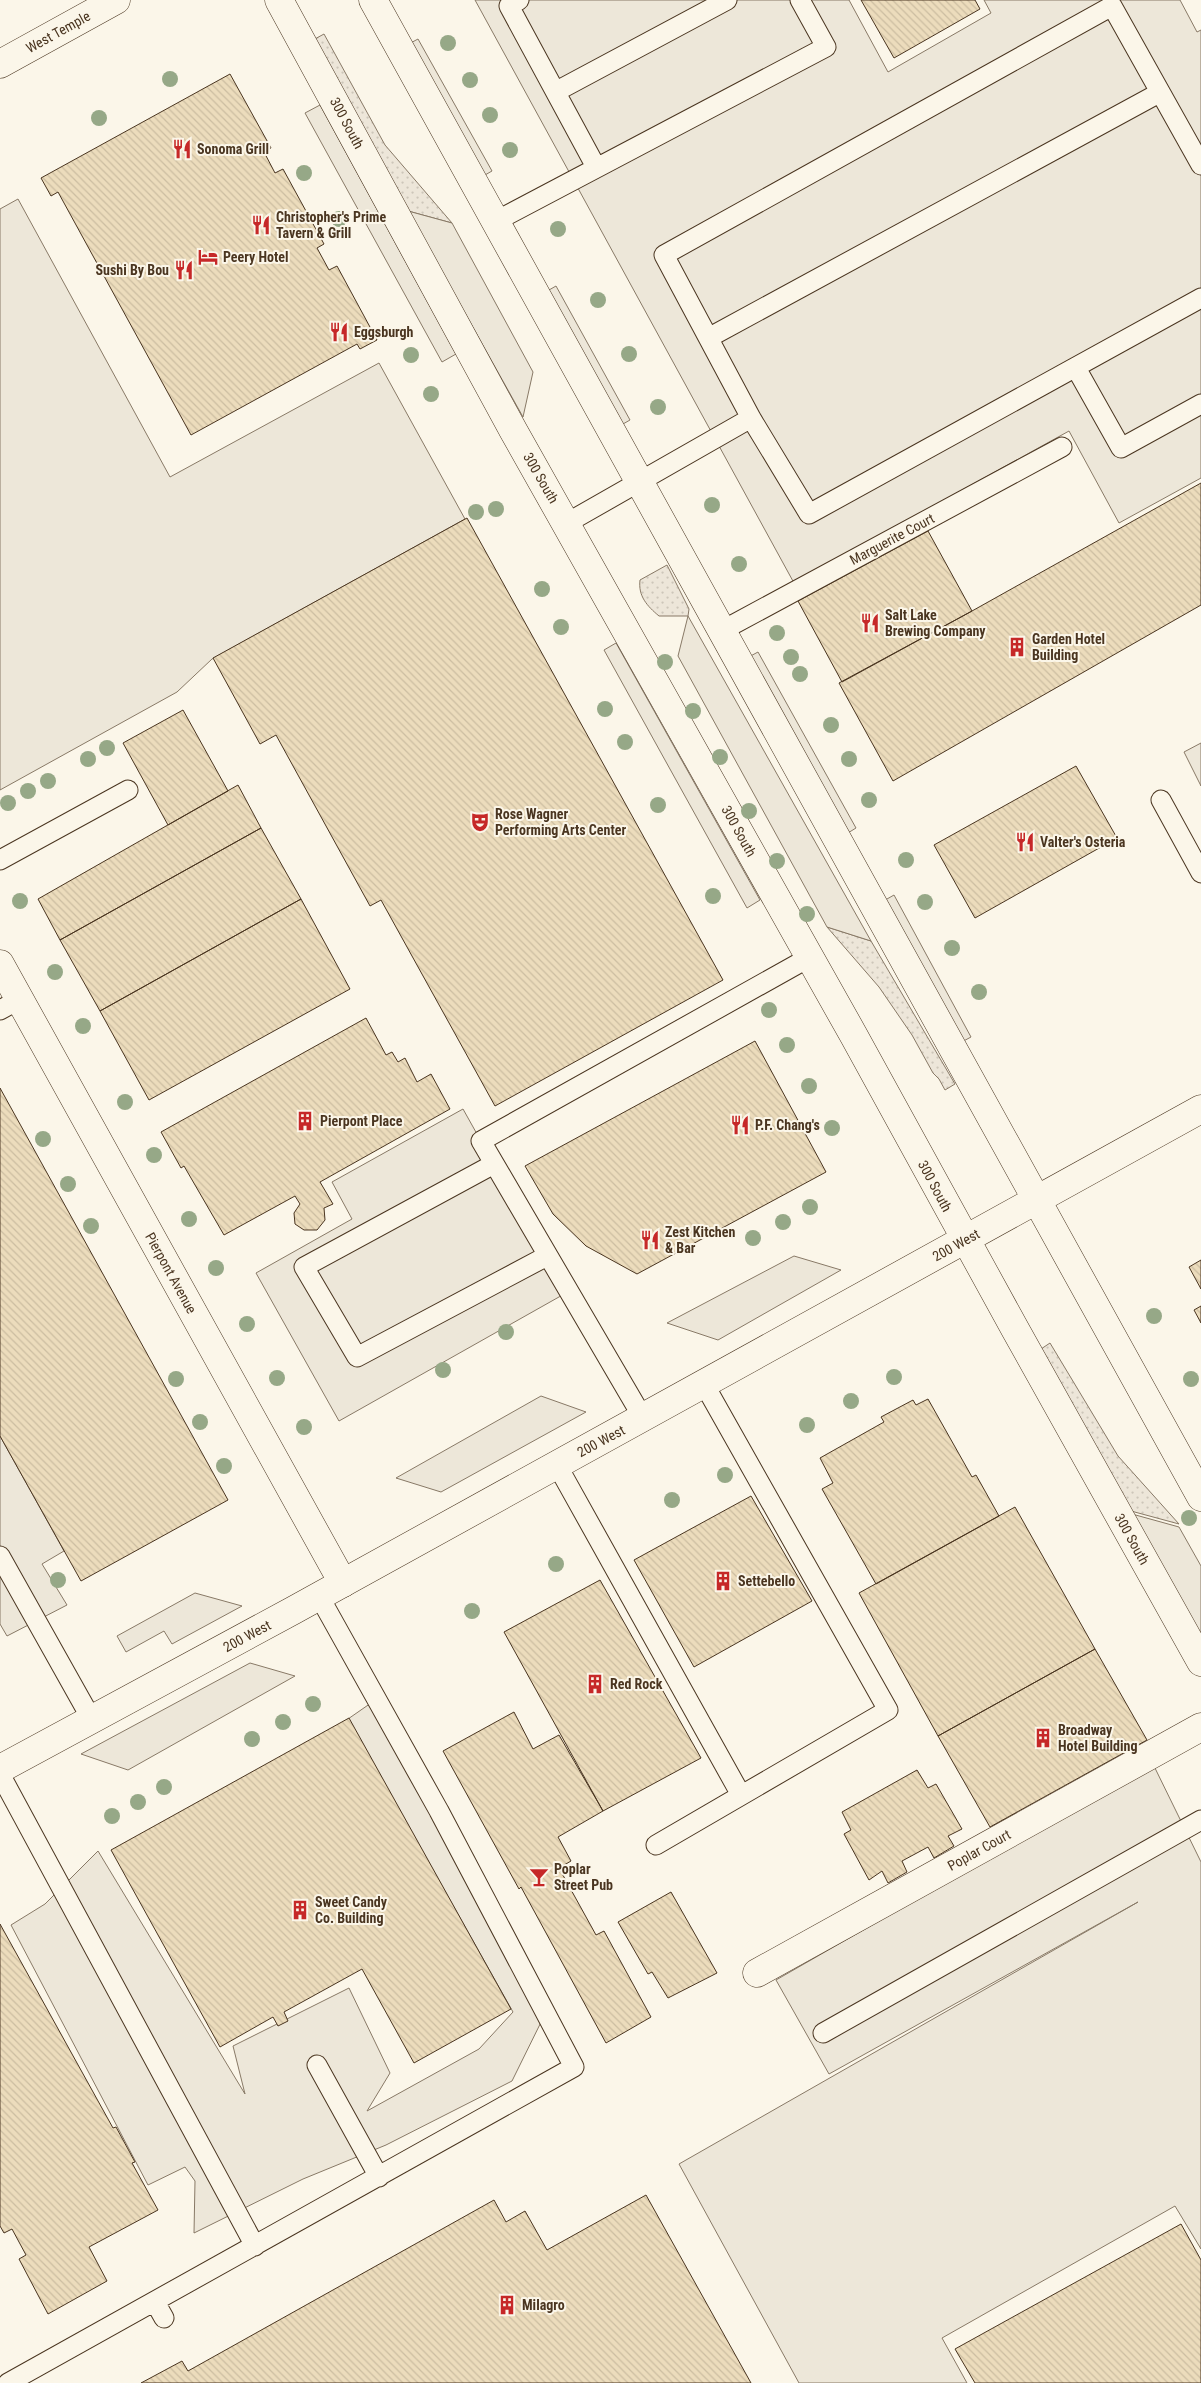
<svg xmlns="http://www.w3.org/2000/svg" width="1201" height="2383" font-family="'Roboto Condensed',sans-serif">
  <defs>
    <pattern id="garden-dots" width="8" height="8" patternUnits="userSpaceOnUse" patternTransform="scale(1.25)"><rect width="8" height="8" fill="#ede6d9"/><path d="M2 2h.1M6 6h.1" fill="none" stroke="#cdc6ba" stroke-width="1.8" stroke-linecap="round"/></pattern>
    <pattern id="building-back-hatch" width="6" height="6" patternUnits="userSpaceOnUse" patternTransform="scale(1.25)"><rect width="6" height="6" fill="#ecdcbc"/><path d="M-1 5l2 2M0 0l6 6M5-1l2 2" fill="none" stroke="#ccbda1"/></pattern>
  </defs>
  <rect width="100%" height="100%" fill="#fbf6e9"/>
  <path fill="url(#garden-dots)" stroke="#887966" d="M324 34 385 145 452 223 408 211 313 40Z
    M667 565 689 609 688 616H659C647 606 638 596 640 580Z
    M827 927 871 941 955 1084 945 1090 939 1079 933 1073 912 1035 879 987Z
    M1050 1343 1118 1456 1179 1524 1131 1511 1041 1349Z"/>
  <path fill="#ede7d9" stroke="#887966" d="M475 0H849L888 72 991 13 984 0H1180L1197 32 1201 30V478L1119 523 1069 431 794 583Z
    M418 39 492 171 478 179 405 46Z
    M320 105 456 354 442 362 305 113Z
    M18 199 170 477 379 363 465 519 212 659 177 692 0 790V209Z
    M408 211 452 223 533 372 523 417Z
    M556 286 630 420 616 428 542 294Z
    M688 616 871 941 827 927 678 656Z
    M616 643 760 900 747 908 604 650Z
    M758 652 856 828 843 836 745 659Z
    M1201 743V786L1184 752Z
    M894 895 971 1037 958 1044 880 903Z
    M463 1109 566 1293 339 1421 256 1273 352 1219 332 1182Z
    M794 1256 841 1270 718 1340 667 1323Z
    M541 1396 586 1412 441 1492 396 1478Z
    M0 1436 64 1551 42 1564 67 1605 7 1636 0 1624Z
    M1132 1514 1179 1527 1201 1566V1636Z
    M195 1593 242 1606 172 1644 164 1631 126 1652 117 1636Z
    M250 1663 295 1676 128 1770 81 1754Z
    M371 1703 549 2006 512 2081 386 2145 303 2179 194 2233 195 2181 185 2167 148 2185 11 1925 45 1904 98 1851 245 2094 233 2046 349 1988 390 2073 367 2111 479 2049 513 2012 348 1719Z
    M1153 1764 1201 1862V2249L1175 2206 942 2338 967 2383H799L679 2164 1138 1902 829 2074 776 1980Z"/>
  <path fill="url(#building-back-hatch)" stroke="#4a3520" d="M861 0H975L980 9 894 58Z
    M230 74 271 148 264 152 275 173 283 169 324 244 317 248 329 270 337 266 377 340 360 349 357 344 191 435 58 192 51 196 41 178Z
    M1201 483V605L893 781 839 683 972 611Z
    M467 518 723 980 495 1106 381 900 370 906 276 735 260 744 213 658Z
    M928 531 972 611 842 682 798 601Z
    M183 710 228 791 168 825 123 743Z
    M1076 766 1117 838 975 918 934 845Z
    M238 785 261 828 60 940 38 899Z
    M261 828 301 899 100 1011 60 940Z
    M301 899 350 989 149 1100 100 1011Z
    M366 1018 386 1055 392 1052 398 1062 405 1058 417 1082 431 1074 450 1109 320 1182 333 1204 324 1208 325 1220 317 1230H304L295 1224 294 1213 300 1204 295 1196 224 1235 184 1166 181 1168 161 1132Z
    M755 1041 826 1172 637 1274 586 1246 553 1214 525 1166Z
    M0 1088 228 1500 81 1581 0 1436Z
    M1201 1260V1289L1189 1267Z
    M1201 1306V1323L1194 1310Z
    M928 1399 972 1477 976 1475 999 1516 876 1584 822 1489 833 1483 820 1458 884 1422 881 1417 913 1400 916 1405Z
    M751 1496 812 1601 694 1667 634 1560Z
    M1015 1507 1095 1649 938 1736 859 1593Z
    M600 1580 701 1758 603 1811 504 1632Z
    M1095 1649 1147 1740 990 1827 938 1736Z
    M514 1712 533 1749 559 1735 603 1811 558 1837 571 1861 559 1868 596 1935 604 1931 651 2017 606 2043 521 1887 519 1889 443 1751Z
    M349 1718 511 2009 414 2063 362 1969 284 2012 288 2021 278 2026 273 2017 220 2047 111 1850Z
    M917 1770 928 1788 936 1784 962 1829 948 1836 954 1846 934 1858 928 1847 902 1861 907 1872 888 1883 882 1871 869 1880 844 1834 851 1830 842 1812Z
    M671 1892 717 1973 668 1998 652 1972 648 1974 618 1922Z
    M0 1924 113 2128 116 2127 135 2162 132 2163 158 2210 89 2247 107 2281 48 2314 19 2259 26 2255 12 2229 4 2233 0 2226Z
    M646 2195 751 2383H141L182 2361 188 2371 494 2200 506 2222 525 2211 547 2250Z
    M1181 2224 1201 2260V2383H975L955 2349Z"/>
  <g fill="none" stroke-linecap="round" stroke-linejoin="round">
    <defs>
      <path id="service" d="M519 0 509 6 596 167
        M557 91 727 0
        M1201 165 1112 6 664 255 751 418 809 514 1201 298
        M496 221 826 47 800 0
        M710 337 1159 93
        M1076 368 1121 448 1201 404
        M567 523 751 418
        M723 630 1062 447
        M1161 800 1201 873
        M0 860 128 790
        M0 1010 20 999
        M494 1164 304 1267 357 1357 547 1256
        M643 1418 481 1141 810 957
        M557 1465 741 1795
        M0 1556 92 1720
        M0 1774 255 2246
        M656 1845 888 1710 704 1384
        M823 2033 1201 1820
        M317 2065 379 2177
        M155 2302 164 2318
        M8 2383 574 2067 439 1811 319 1596"/>
      <path id="minor" d="M0 964 343 1583
        M757 1973 1201 1727"/>
      <path id="tertiary" d="M279 0 513 430 854 1036 1015 1329 1201 1662
        M373 0 1201 1497
        M0 1769 294 1610 1201 1109"/>
      <path id="secondary" d="M0 64 116 0"/>
    </defs>
    <use href="#service" stroke="#4a3520" stroke-width="21"/>
    <use href="#minor" stroke="#4a3520" stroke-width="29"/>
    <use href="#tertiary" stroke="#4a3520" stroke-width="29"/>
    <use href="#secondary" stroke="#4a3520" stroke-width="29"/>
    <use href="#service" stroke="#fbf6e9" stroke-width="19"/>
    <use href="#minor" stroke="#fbf6e9" stroke-width="28"/>
    <use href="#tertiary" stroke="#fbf6e9" stroke-width="28"/>
    <use href="#secondary" stroke="#fbf6e9" stroke-width="28"/>
  </g>
  <g fill="#96a887">
    <circle cx="448" cy="43" r="8"/>
    <circle cx="170" cy="79" r="8"/>
    <circle cx="470" cy="80" r="8"/>
    <circle cx="490" cy="115" r="8"/>
    <circle cx="99" cy="118" r="8"/>
    <circle cx="510" cy="150" r="8"/>
    <circle cx="304" cy="173" r="8"/>
    <circle cx="339" cy="219" r="8"/>
    <circle cx="558" cy="229" r="8"/>
    <circle cx="598" cy="300" r="8"/>
    <circle cx="629" cy="354" r="8"/>
    <circle cx="411" cy="355" r="8"/>
    <circle cx="431" cy="394" r="8"/>
    <circle cx="658" cy="407" r="8"/>
    <circle cx="712" cy="505" r="8"/>
    <circle cx="496" cy="509" r="8"/>
    <circle cx="476" cy="512" r="8"/>
    <circle cx="739" cy="564" r="8"/>
    <circle cx="542" cy="589" r="8"/>
    <circle cx="561" cy="627" r="8"/>
    <circle cx="777" cy="633" r="8"/>
    <circle cx="791" cy="657" r="8"/>
    <circle cx="665" cy="662" r="8"/>
    <circle cx="800" cy="674" r="8"/>
    <circle cx="605" cy="709" r="8"/>
    <circle cx="693" cy="711" r="8"/>
    <circle cx="831" cy="725" r="8"/>
    <circle cx="625" cy="742" r="8"/>
    <circle cx="107" cy="748" r="8"/>
    <circle cx="720" cy="757" r="8"/>
    <circle cx="88" cy="759" r="8"/>
    <circle cx="849" cy="759" r="8"/>
    <circle cx="48" cy="781" r="8"/>
    <circle cx="28" cy="791" r="8"/>
    <circle cx="869" cy="800" r="8"/>
    <circle cx="8" cy="803" r="8"/>
    <circle cx="658" cy="805" r="8"/>
    <circle cx="749" cy="811" r="8"/>
    <circle cx="906" cy="860" r="8"/>
    <circle cx="777" cy="861" r="8"/>
    <circle cx="713" cy="896" r="8"/>
    <circle cx="20" cy="901" r="8"/>
    <circle cx="925" cy="902" r="8"/>
    <circle cx="807" cy="914" r="8"/>
    <circle cx="952" cy="948" r="8"/>
    <circle cx="55" cy="972" r="8"/>
    <circle cx="979" cy="992" r="8"/>
    <circle cx="769" cy="1010" r="8"/>
    <circle cx="83" cy="1026" r="8"/>
    <circle cx="787" cy="1045" r="8"/>
    <circle cx="809" cy="1086" r="8"/>
    <circle cx="125" cy="1102" r="8"/>
    <circle cx="832" cy="1128" r="8"/>
    <circle cx="43" cy="1139" r="8"/>
    <circle cx="154" cy="1155" r="8"/>
    <circle cx="68" cy="1184" r="8"/>
    <circle cx="810" cy="1207" r="8"/>
    <circle cx="189" cy="1219" r="8"/>
    <circle cx="783" cy="1222" r="8"/>
    <circle cx="91" cy="1226" r="8"/>
    <circle cx="753" cy="1238" r="8"/>
    <circle cx="216" cy="1268" r="8"/>
    <circle cx="1154" cy="1316" r="8"/>
    <circle cx="247" cy="1324" r="8"/>
    <circle cx="506" cy="1332" r="8"/>
    <circle cx="443" cy="1370" r="8"/>
    <circle cx="894" cy="1377" r="8"/>
    <circle cx="277" cy="1378" r="8"/>
    <circle cx="176" cy="1379" r="8"/>
    <circle cx="1191" cy="1379" r="8"/>
    <circle cx="851" cy="1401" r="8"/>
    <circle cx="200" cy="1422" r="8"/>
    <circle cx="807" cy="1425" r="8"/>
    <circle cx="304" cy="1427" r="8"/>
    <circle cx="224" cy="1466" r="8"/>
    <circle cx="725" cy="1475" r="8"/>
    <circle cx="672" cy="1500" r="8"/>
    <circle cx="1189" cy="1518" r="8"/>
    <circle cx="556" cy="1564" r="8"/>
    <circle cx="58" cy="1580" r="8"/>
    <circle cx="472" cy="1611" r="8"/>
    <circle cx="313" cy="1704" r="8"/>
    <circle cx="283" cy="1722" r="8"/>
    <circle cx="252" cy="1739" r="8"/>
    <circle cx="164" cy="1787" r="8"/>
    <circle cx="138" cy="1802" r="8"/>
    <circle cx="112" cy="1816" r="8"/>
  </g>
  <defs>
    <symbol id="restaurant-bare" viewBox="-9 -9 18 18"><path d="M-5-6h1v4h1v-4h1v4h1v-4h1v5L-1.5 .5V6h-2V.5L-5-1ZM5-6V6H3V1.5H1.5Q1.5-4 5-6Z" fill="#c62828" stroke="#fbf6e9" stroke-width="2.5" paint-order="stroke"/></symbol>
    <symbol id="hotel-bare" viewBox="-9 -9 18 18"><path d="M-6-4.5h1.5V1H6V5H4.5V3h-9V5H-6ZM-4 0a1.8 1.8 0 1 1 3.6 0ZM.5 0V-2.5h3Q6-2.5 6 0Z" fill="#c62828" stroke="#fbf6e9" stroke-width="2.5" paint-order="stroke"/></symbol>
    <symbol id="building-bare" viewBox="-9 -9 18 18"><path d="M-4-6H4V6H1V3H-1V6H-4ZM-2.5-4.3h1.7v1.8h-1.7ZM.8-4.3h1.7v1.8H.8ZM-2.5-1h1.7V.8h-1.7ZM.8-1h1.7V.8H.8Z" fill="#c62828" stroke="#fbf6e9" stroke-width="2.5" paint-order="stroke"/></symbol>
    <symbol id="theatre-bare" viewBox="-9 -9 18 18"><path d="M-5-5.5Q0-4 5-5.5V0Q5 5 0 6Q-5 5-5 0ZM-3.3-2.5H-1v1.5H-3.3ZM1-2.5H3.3v1.5H1ZM-2.8 1Q0 5.5 2.8 1Z" fill="#c62828" stroke="#fbf6e9" stroke-width="2.5" paint-order="stroke"/></symbol>
    <symbol id="bar-bare" viewBox="-9 -9 18 18"><path d="M-6-5H6L.8 .8V4.5H3.5V6h-7V4.5H-.8V.8Z" fill="#c62828" stroke="#fbf6e9" stroke-width="2.5" paint-order="stroke"/></symbol>
  </defs>
  <g fill-rule="evenodd">
    <use href="#restaurant-bare" x="168" y="135" width="28" height="28"/>
    <use href="#restaurant-bare" x="247" y="211" width="28" height="28"/>
    <use href="#hotel-bare" x="194" y="243" width="28" height="28"/>
    <use href="#restaurant-bare" x="170" y="256" width="28" height="28"/>
    <use href="#restaurant-bare" x="325" y="318" width="28" height="28"/>
    <use href="#restaurant-bare" x="856" y="609" width="28" height="28"/>
    <use href="#building-bare" x="1003" y="633" width="28" height="28"/>
    <use href="#theatre-bare" x="466" y="808" width="28" height="28"/>
    <use href="#restaurant-bare" x="1011" y="828" width="28" height="28"/>
    <use href="#building-bare" x="291" y="1107" width="28" height="28"/>
    <use href="#restaurant-bare" x="726" y="1111" width="28" height="28"/>
    <use href="#restaurant-bare" x="636" y="1226" width="28" height="28"/>
    <use href="#building-bare" x="709" y="1567" width="28" height="28"/>
    <use href="#building-bare" x="581" y="1670" width="28" height="28"/>
    <use href="#building-bare" x="1029" y="1724" width="28" height="28"/>
    <use href="#bar-bare" x="525" y="1863" width="28" height="28"/>
    <use href="#building-bare" x="286" y="1896" width="28" height="28"/>
    <use href="#building-bare" x="493" y="2291" width="28" height="28"/>
  </g>
  <g text-anchor="middle" dominant-baseline="central" stroke-width="4" stroke-linejoin="round" paint-order="stroke">
    <g font-size="14" fill="#4a3520" stroke="#fbf6e9">
      <text transform="translate(58 32) rotate(-29)">West Temple</text>
      <text transform="translate(347 123) rotate(62)">300 South</text>
      <text transform="translate(541 478) rotate(60)">300 South</text>
      <text transform="translate(892 539) rotate(-28)">Marguerite Court</text>
      <text transform="translate(739 831) rotate(61)">300 South</text>
      <text transform="translate(935 1186) rotate(62)">300 South</text>
      <text transform="translate(956 1245) rotate(-29)">200 West</text>
      <text transform="translate(171 1273) rotate(61)">Pierpont Avenue</text>
      <text transform="translate(601 1441) rotate(-28)">200 West</text>
      <text transform="translate(1132 1539) rotate(61)">300 South</text>
      <text transform="translate(247 1636) rotate(-28)">200 West</text>
      <text transform="translate(979 1850) rotate(-29)">Poplar Court</text>
    </g>
    <g font-size="14" font-weight="bold" fill="#4a3520" stroke="#fbf6e9" text-anchor="start">
      <text x="197" y="149">Sonoma Grill</text>
      <text x="276" y="217">Christopher's Prime<tspan x="276" dy="16">Tavern &amp; Grill</tspan></text>
      <text x="223" y="257">Peery Hotel</text>
      <text x="169" y="270" text-anchor="end">Sushi By Bou</text>
      <text x="354" y="332">Eggsburgh</text>
      <text x="885" y="615">Salt Lake<tspan x="885" dy="16">Brewing Company</tspan></text>
      <text x="1032" y="639">Garden Hotel<tspan x="1032" dy="16">Building</tspan></text>
      <text x="495" y="814">Rose Wagner<tspan x="495" dy="16">Performing Arts Center</tspan></text>
      <text x="1040" y="842">Valter's Osteria</text>
      <text x="320" y="1121">Pierpont Place</text>
      <text x="755" y="1125">P.F. Chang's</text>
      <text x="665" y="1232">Zest Kitchen<tspan x="665" dy="16">&amp; Bar</tspan></text>
      <text x="738" y="1581">Settebello</text>
      <text x="610" y="1684">Red Rock</text>
      <text x="1058" y="1730">Broadway<tspan x="1058" dy="16">Hotel Building</tspan></text>
      <text x="554" y="1869">Poplar<tspan x="554" dy="16">Street Pub</tspan></text>
      <text x="315" y="1902">Sweet Candy<tspan x="315" dy="16">Co. Building</tspan></text>
      <text x="522" y="2305">Milagro</text>
    </g>
  </g>
</svg>
